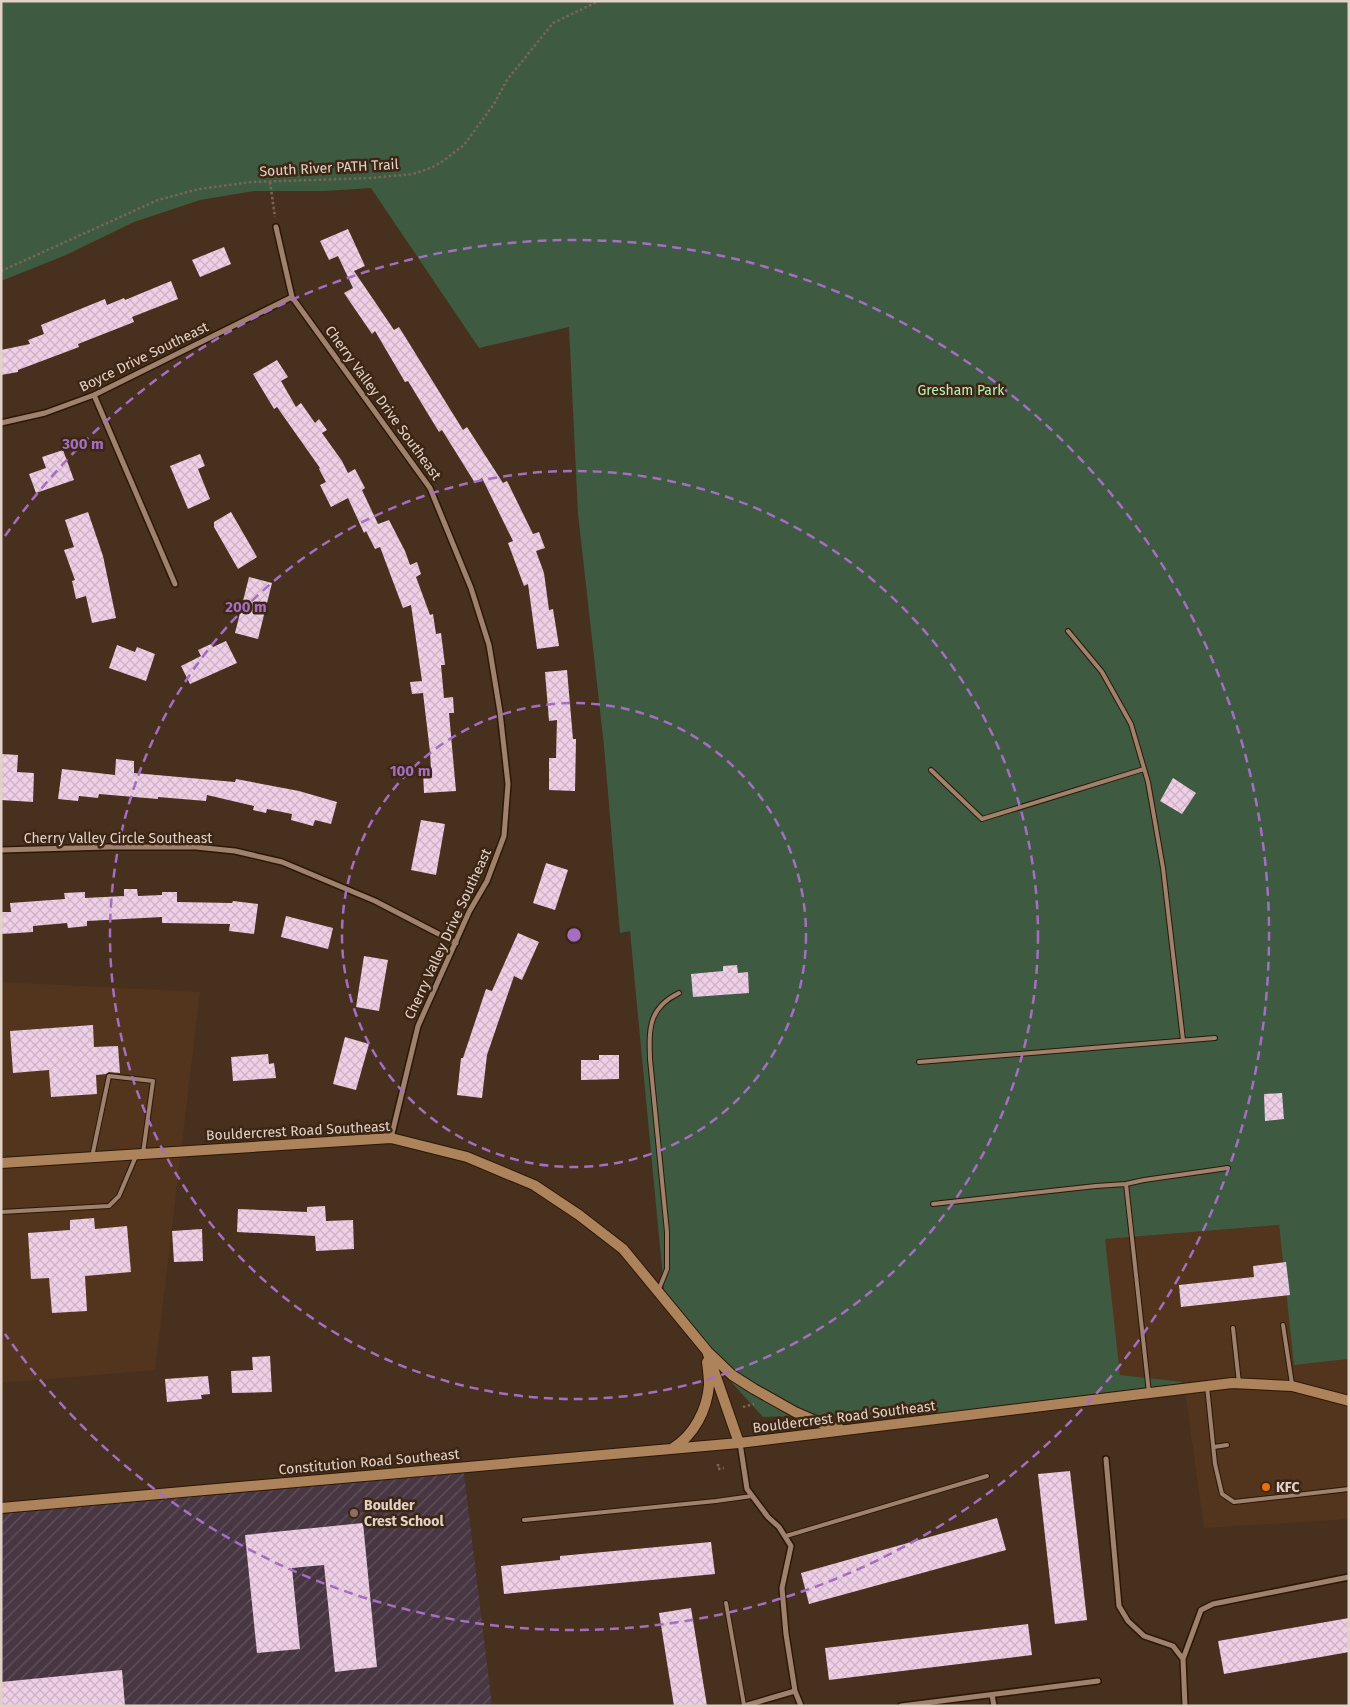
<svg xmlns="http://www.w3.org/2000/svg" width="1350" height="1707" font-family="'Fira Sans',sans-serif">
  <defs>
    <pattern id="industrial-furrows" width="10" height="10" patternUnits="userSpaceOnUse" patternTransform="scale(1.25)"><rect width="10" height="10" fill="#483743"/><path d="M-1 1l2-2M0 10L10 0M9 11l2-2" fill="none" stroke="#62535d"/></pattern>
    <pattern id="building-cross-hatch" width="8" height="8" patternUnits="userSpaceOnUse" patternTransform="scale(1.25)"><rect width="8" height="8" fill="#eecfe6"/><path d="M0 0l8 8M0 8l8-8" fill="none" stroke="#ccb2c4"/></pattern>
  </defs>
  <rect width="100%" height="100%" fill="#48301e"/>
  <path fill="#53351e" d="M1 982 200 992 155 1370 1 1383Z
    M1279 1225 1294 1365 1349 1359V1519L1204 1528 1184 1382 1120 1375 1104 1239Z"/>
  <path fill="url(#industrial-furrows)" d="M463 1466 492 1706H1V1508Z"/>
  <path fill="#3e5a41" d="M1 1H1349V1359L1294 1365 1279 1225 1105 1239 1120 1375 1184 1382 1149 1393 973 1412 763 1417 666 1310 630 931 620 933 604 746 578 514 569 327 479 348 371 188 324 191H254L200 200 134 222 66 255 1 281Z"/>
  <path fill="url(#building-cross-hatch)" d="M348 229 365 266 354 271 394 330 399 327 463 430 467 427 503 483 507 481 533 534 539 532 545 548 536 551 544 573 549 610 553 609 559 646 537 649 528 584 524 586 508 543 513 541 482 478 475 483 442 430 439 432 408 381 405 382 375 331 372 334 344 293 353 288 338 256 329 260 320 241Z
    M224 247 231 264 200 277 192 260Z
    M171 281 178 299 132 317 134 322 78 344 79 347 18 370V372L1 375V350L30 344 28 340 44 334 41 325 105 299 107 305 124 298 125 300Z
    M277 360 288 377 281 381 296 407 301 403 315 423 319 419 327 430 322 433 342 461 348 473 355 469 365 488 362 490 378 524 389 520 405 551 410 565 417 562 421 574 416 577 430 615 433 614 436 634 441 633 445 665H441L444 698 453 697 454 713H449L456 791 424 793 423 771 431 770 430 752 423 693 412 694 410 682 422 681 411 605 403 608 380 547 375 549 366 531 364 533 348 498 331 507 320 485 326 482 319 469 320 468 277 407 274 409 253 374Z
    M63 450 74 480 36 493 29 474 46 468 42 457Z
    M200 454 205 466 198 469 210 499 188 509 170 466Z
    M88 512 103 556 116 618 92 623 86 596 76 599 72 581 75 580 64 550 74 547 65 520Z
    M231 512 257 557 238 569 214 527V522Z
    M249 577 272 583 258 639 235 633Z
    M226 641 237 663 190 684 181 666 201 656 198 650 211 644 213 647Z
    M117 645 135 652 137 647 155 654 146 681 109 668Z
    M567 670 573 739H576L575 791 549 790V758H556L557 720 549 721 545 672Z
    M1 754 18 755 17 772 34 773 33 802 1 800Z
    M116 759 134 761V773L235 782 236 779 299 791 337 802 331 824 315 820 313 826 291 820 292 814 267 809 266 813 253 810 254 806 207 795 206 801 158 797V799L99 794 98 798 79 796 78 801 58 799 62 769 115 775Z
    M1173 778 1196 793 1182 814 1160 801Z
    M421 820 445 824 436 875 411 870Z
    M546 863 568 870 555 910 533 903Z
    M124 889H137L138 896 162 895V892H177V902L232 903 233 901 258 904 254 934 229 931 230 924 162 923V917L87 921V926L68 928 67 923 33 926V932L1 934V912H11L10 903 65 899 64 893 85 892V898L124 896Z
    M286 916 333 928 328 949 281 937Z
    M518 933 539 942 522 980 514 976 487 1055 482 1098 457 1095 461 1058H463L486 989 492 991Z
    M364 956 388 960 379 1011 356 1007Z
    M737 965 738 973 748 972 749 993 693 997 691 974 723 971V966Z
    M93 1025 94 1047 118 1046 120 1073 109 1072 106 1074 96 1075 97 1094 51 1097 49 1070 13 1073 10 1031Z
    M345 1037 369 1044 356 1090 333 1084Z
    M268 1054 269 1064 274 1063 276 1078 233 1081 231 1057Z
    M599 1055H619V1079L581 1080V1060H599Z
    M1282 1093 1284 1119 1265 1121 1264 1094Z
    M325 1206 326 1221 353 1220 354 1249 316 1251 315 1236 237 1232 238 1209 307 1212V1207Z
    M94 1218 95 1229 127 1226 131 1272 85 1276 87 1311 52 1313 49 1278 31 1279 28 1233 70 1230V1220Z
    M202 1229 203 1261 174 1262 172 1231Z
    M1286 1262 1290 1295 1181 1307 1179 1285 1254 1277 1253 1266Z
    M270 1356 272 1392 232 1393 231 1371 253 1370 252 1357Z
    M208 1376 210 1394 201 1395 202 1399 167 1402 165 1379Z
    M1070 1471 1087 1620 1055 1624 1038 1474Z
    M997 1518 1006 1550 809 1604 801 1573Z
    M363 1523 377 1667 335 1672 324 1565 292 1568 300 1649 257 1653 245 1535Z
    M711 1542 715 1574 504 1594 501 1566 560 1560V1556Z
    M691 1608 707 1706H674L659 1613Z
    M1349 1618V1652L1224 1674 1218 1641Z
    M1028 1624 1032 1655 829 1680 825 1648Z
    M122 1670 125 1706H1V1682Z"/>
  <g fill="none" stroke-linecap="round" stroke-linejoin="round">
    <defs>
      <path id="lane" d="M1068 631 1102 672 1131 724 1148 782 1163 868 1183 1040
        M931 770 982 819 1144 769
        M919 1062 1215 1038
        M92 1157 109 1076 153 1081 143 1153
        M933 1204 1096 1186 1126 1184
        M1 1212 109 1206 119 1196 136 1156
        M659 1289 667 1269V1232L650 1059C649 1029 648 1008 679 993
        M1283 1325 1292 1384
        M1233 1328 1239 1383
        M1207 1386 1215 1464 1222 1494 1234 1502 1349 1489
        M1149 1393 1126 1184 1144 1180 1228 1168
        M1214 1447 1227 1445
        M524 1520 716 1501 752 1496
        M786 1536 987 1476
        M726 1603 744 1705"/>
      <path id="street" d="M276 227 292 297 430 488 471 588 489 645 500 712 508 784 504 836 487 881 469 912 418 1026 391 1138
        M94 395 175 584
        M1 423 45 413 94 395 292 297
        M1 850 108 847H196L235 851 282 862 375 901 456 943
        M740 1443 747 1489 768 1517 779 1527 791 1546 782 1588 786 1634 795 1691 801 1706
        M1106 1459 1119 1606 1128 1621 1144 1636 1173 1646 1183 1659 1185 1706
        M1183 1659 1201 1610 1213 1604 1349 1577
        M992 1695 994 1706
        M744 1706 795 1691
        M901 1706 1098 1681"/>
      <path id="secondary" d="M1 1163 391 1138 467 1157 534 1185 579 1215 623 1249 707 1351 739 1443
        M709 1353 732 1375 754 1389 795 1412 818 1422 840 1429
        M673 1448C694 1435 707 1410 709 1385 709 1378 708 1370 707 1362
        M1 1508 739 1443 1232 1383 1292 1386 1349 1401"/>
    </defs>
    <use href="#lane" stroke="#2d1706" stroke-width="6"/>
    <use href="#street" stroke="#2d1706" stroke-width="8"/>
    <use href="#secondary" stroke="#2d1706" stroke-width="12"/>
    <path stroke="#7b6656" stroke-width="2.5" stroke-dasharray="2.5 2.5" stroke-linecap="butt" d="M270 182 275 217
      M1 271 158 200 199 189 251 182 371 178 413 174 431 168 443 161 464 145 494 104 507 80 553 23 599 1
      M743 1407 754 1404
      M718 1464V1469L724 1468"/>
    <use href="#lane" stroke="#9e826e" stroke-width="4"/>
    <use href="#street" stroke="#9e826e" stroke-width="5"/>
    <use href="#secondary" stroke="#ac835a" stroke-width="10"/>
  </g>
  <g fill="none" stroke="#a46ec2" stroke-width="2.5" stroke-dasharray="9 6">
    <circle cx="574" cy="935" r="232"/>
    <circle cx="574" cy="935" r="464"/>
    <path d="M5 536A695 695 0 1 1 5 1334"/>
  </g>
  <circle fill="#e8710a" stroke="#3d2614" stroke-width="2" cx="1266" cy="1487" r="5"/>
  <circle fill="#8d6e63" stroke="#3d2614" stroke-width="2" cx="354" cy="1513" r="5"/>
  <g text-anchor="middle" dominant-baseline="central" stroke-width="5" stroke-linejoin="round" paint-order="stroke">
    <g font-size="14" fill="#e1d1c6" stroke="#3d2614">
      <text transform="translate(329 168) rotate(-3)">South River PATH Trail</text>
      <text transform="translate(144 357) rotate(-26)">Boyce Drive Southeast</text>
      <text transform="translate(383 403) rotate(54)">Cherry Valley Drive Southeast</text>
      <text x="118" y="838">Cherry Valley Circle Southeast</text>
      <text transform="translate(448 934) rotate(-65)">Cherry Valley Drive Southeast</text>
      <text transform="translate(298 1131) rotate(-3)">Bouldercrest Road Southeast</text>
      <text transform="translate(844 1417) rotate(-7)">Bouldercrest Road Southeast</text>
      <text transform="translate(369 1462) rotate(-5)">Constitution Road Southeast</text>
    </g>
    <g font-size="14" fill="#b2f3b8" stroke="#3d2614">
      <text x="961" y="390">Gresham Park</text>
    </g>
    <g font-size="14" font-weight="bold" fill="#e1d1c6" stroke="#3d2614" text-anchor="start">
      <text x="1276" y="1487">KFC</text>
      <text x="364" y="1505">Boulder<tspan x="364" dy="16">Crest School</tspan></text>
    </g>
  </g>
  <circle cx="574" cy="935" r="8" fill="#a46ec2" stroke="#3d2614" stroke-width="2.5"/>
  <g font-size="15" text-anchor="middle" font-weight="bold" fill="#a46ec2" stroke="#3d2614" stroke-width="5" stroke-linejoin="round" paint-order="stroke">
    <text x="83" y="449">300 m</text>
    <text x="246" y="612">200 m</text>
    <text x="410" y="776">100 m</text>
  </g>
  <rect width="1350" height="1707" fill="none" stroke="#e1d1c6" stroke-width="5"/>
</svg>
